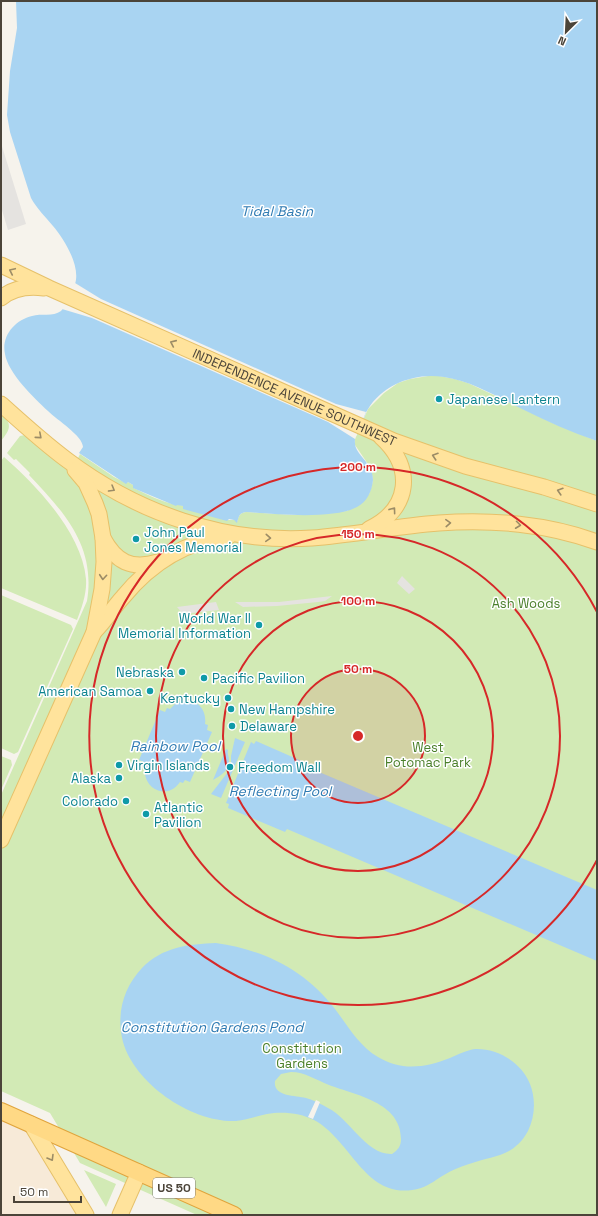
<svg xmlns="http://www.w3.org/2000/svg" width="598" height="1216" font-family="'Space Grotesk',sans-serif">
  <rect width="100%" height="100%" fill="#f6f3ec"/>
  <path fill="#f7ead8" d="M1 1111 31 1124 86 1215H1Z"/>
  <path fill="#d2eab5" d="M434 375 455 379 468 383 555 424 597 441V1215H197L80 1163 50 1113 1 1091V795L87 601C96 546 64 512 29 475L30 473 16 459 14 460 7 453 20 436 25 435 71 473 80 454 114 477 126 483 128 482 133 485 134 488C147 495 161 501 176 505L177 504 227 520H235L237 522C239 516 239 513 246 512L295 515 347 511 369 494 372 485 373 479 370 467 355 445V439L368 409 384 393 398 383 410 379Z
    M1 413C13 424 10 430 1 441Z
    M4 457C37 486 82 533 86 579 87 593 82 607 77 620L1 588V461Z
    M1 595 71 625 73 629 18 752 14 754 1 748Z
    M1 756 11 760 12 765 1 790Z
    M84 1170 116 1184 106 1207Z"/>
  <path fill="#e5e3e0" d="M1 143 26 224 8 230 1 207Z
    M402 576 415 589 409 594 397 583Z
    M332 596 325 601 318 602 277 606 243 607 235 602H279Z
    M216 602 219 610 183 614 177 607Z"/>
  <path fill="#a9d4f2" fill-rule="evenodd" d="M16 1H597V441C571 432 546 421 522 409 497 397 472 381 444 377 416 372 383 384 368 409 365 413 364 419 362 423 359 429 354 436 355 443 355 455 373 462 373 480 372 491 367 502 357 507 333 520 273 514 246 512 239 513 239 516 237 523L234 520 229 519 227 521 183 509V506L177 505 176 506 133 488V485L128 482 126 484 79 453 83 447C83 436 57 420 48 411 34 398 8 373 5 354 1 336 15 320 32 316 41 313 53 317 61 311 67 305 72 291 75 284 81 266 64 239 53 226 45 216 37 209 31 198L10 132 7 115 10 71 17 28Z
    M184 700C198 700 207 710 205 724L208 725 207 730 212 732 190 782 185 780 183 783 180 782C167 801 142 789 145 767L142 766 144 762 139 760 160 710 165 712 167 708 170 709 176 703Z
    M235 738 245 742 221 798 211 794 231 768V756Z
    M256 741 313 766 312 769 597 890V961L287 829 285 832 228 808 229 804 226 803 251 742 254 744Z
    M226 749 228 750C227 754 229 756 229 760 229 771 220 776 213 780Z
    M216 943C265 950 305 970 335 1009 348 1026 359 1046 378 1057 401 1071 425 1068 450 1058 457 1055 467 1050 475 1049 498 1048 522 1063 530 1084 536 1099 535 1117 528 1131 513 1158 493 1155 469 1164 460 1167 452 1170 444 1175 437 1179 430 1185 421 1188 366 1204 353 1141 314 1120 301 1113 282 1111 267 1114 257 1116 247 1120 236 1121 192 1123 135 1084 123 1042 116 1015 123 988 142 968 162 947 189 944 216 943ZM291 1072C305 1072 316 1080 329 1085 355 1095 401 1102 401 1139 401 1146 398 1150 392 1154 366 1155 350 1119 328 1108 321 1104 313 1100 306 1098 295 1095 273 1097 275 1081L281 1074Z"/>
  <path fill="#f6f3ec" d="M75 283 101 299 336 404 366 412 355 439 328 422 92 318 62 309Z
    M316 1100 320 1102 313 1119 308 1117Z"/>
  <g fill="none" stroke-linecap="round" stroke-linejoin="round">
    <defs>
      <g id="primary">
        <path id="s1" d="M1 265 49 288 394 441 465 466 544 487 597 504"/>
        <path d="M1 298C13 288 29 286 44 288"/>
        <path d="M1 404C22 423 44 443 67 460 136 512 224 544 312 538 354 535 396 526 439 523 491 519 548 524 597 542"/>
        <path d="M369 529C410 509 415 468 381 437"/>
        <path d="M103 538C116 562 131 570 158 562"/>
        <path d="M94 632C105 621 113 608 123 597 150 564 186 541 229 536"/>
        <path d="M1 840 94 632 102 589 104 562 103 538 99 514 95 503 86 483 75 470"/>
        <path d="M31 1124 86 1215"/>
        <path d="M120 1215 139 1172"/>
      </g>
      <path id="trunk" d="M1 1111 234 1215"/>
    </defs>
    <use href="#primary" stroke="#e6c16a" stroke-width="17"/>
    <use href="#trunk" stroke="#e0a43c" stroke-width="18"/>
    <use href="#primary" stroke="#ffe39c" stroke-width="15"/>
    <use href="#trunk" stroke="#ffd985" stroke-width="16"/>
  </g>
  <defs><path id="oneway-chevron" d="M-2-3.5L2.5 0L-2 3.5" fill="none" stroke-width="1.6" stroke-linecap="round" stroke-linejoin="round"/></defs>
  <g stroke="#9c8c66">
    <use href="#oneway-chevron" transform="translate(12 271) rotate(-155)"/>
    <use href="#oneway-chevron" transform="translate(173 343) rotate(-156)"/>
    <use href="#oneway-chevron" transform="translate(39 436) rotate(41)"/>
    <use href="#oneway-chevron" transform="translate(435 456) rotate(-162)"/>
    <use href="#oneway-chevron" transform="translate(112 489) rotate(30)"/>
    <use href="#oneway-chevron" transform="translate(560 491) rotate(-163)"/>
    <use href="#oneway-chevron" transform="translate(393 510) rotate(-54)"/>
    <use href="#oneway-chevron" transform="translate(448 523) rotate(-3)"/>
    <use href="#oneway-chevron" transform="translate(518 525) rotate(7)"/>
    <use href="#oneway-chevron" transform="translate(268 538) rotate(4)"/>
    <use href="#oneway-chevron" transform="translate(103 577) rotate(95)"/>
    <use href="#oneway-chevron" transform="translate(51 1158) rotate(59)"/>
  </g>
  <circle cx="358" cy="736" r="67" fill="#d62828" fill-opacity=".12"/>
  <g fill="none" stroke="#d62828" stroke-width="2">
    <circle cx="358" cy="736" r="67"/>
    <circle cx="358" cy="736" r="135"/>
    <circle cx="358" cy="736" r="202"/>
    <path d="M597 860A269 269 0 1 1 597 612"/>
  </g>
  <g fill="#0f9aa8" stroke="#fff" stroke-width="1.5">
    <circle cx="439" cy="399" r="4"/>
    <circle cx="136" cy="539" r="4"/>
    <circle cx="259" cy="625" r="4"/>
    <circle cx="182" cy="672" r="4"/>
    <circle cx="204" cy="678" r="4"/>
    <circle cx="150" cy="691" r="4"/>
    <circle cx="228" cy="698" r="4"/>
    <circle cx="231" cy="709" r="4"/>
    <circle cx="232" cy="726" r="4"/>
    <circle cx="119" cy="765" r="4"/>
    <circle cx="230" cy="767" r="4"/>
    <circle cx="119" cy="778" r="4"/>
    <circle cx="126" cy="801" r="4"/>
    <circle cx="146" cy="814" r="4"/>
  </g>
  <g text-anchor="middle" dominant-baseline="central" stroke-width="3" stroke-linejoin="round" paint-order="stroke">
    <rect fill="#fff" stroke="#817c74" stroke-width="1" x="153" y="1178" width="42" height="20" rx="3"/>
    <g font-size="12" font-weight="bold" fill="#4b4439">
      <text x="174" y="1188">US 50</text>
    </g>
    <g font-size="13" fill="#4b4439" stroke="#fff">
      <text stroke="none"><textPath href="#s1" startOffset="322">INDEPENDENCE AVENUE SOUTHWEST</textPath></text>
    </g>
    <g font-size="13" fill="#0d838f" stroke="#fff" text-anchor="start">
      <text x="447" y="399">Japanese Lantern</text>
      <text x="144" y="532">John Paul<tspan x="144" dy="15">Jones Memorial</tspan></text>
      <text x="251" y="618" text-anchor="end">World War II<tspan x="251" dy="15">Memorial Information</tspan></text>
      <text x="174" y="672" text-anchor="end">Nebraska</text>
      <text x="212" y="678">Pacific Pavilion</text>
      <text x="142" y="691" text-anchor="end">American Samoa</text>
      <text x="220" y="698" text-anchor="end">Kentucky</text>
      <text x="239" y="709">New Hampshire</text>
      <text x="240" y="726">Delaware</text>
      <text x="127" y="765">Virgin Islands</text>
      <text x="238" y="767">Freedom Wall</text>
      <text x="111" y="778" text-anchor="end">Alaska</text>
      <text x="118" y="801" text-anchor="end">Colorado</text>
      <text x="154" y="807">Atlantic<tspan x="154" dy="15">Pavilion</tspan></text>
    </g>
    <g font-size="13" fill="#4a7f2a" stroke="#fff">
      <text x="526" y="603">Ash Woods</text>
      <text x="428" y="747">West<tspan x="428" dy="15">Potomac Park</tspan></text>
      <text x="302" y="1048">Constitution<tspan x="302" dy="15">Gardens</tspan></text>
    </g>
    <g font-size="14" font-style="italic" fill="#2e7ab2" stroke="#fff">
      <text x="277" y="211">Tidal Basin</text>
      <text x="175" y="746">Rainbow Pool</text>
      <text x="280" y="791">Reflecting Pool</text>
      <text x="212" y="1027">Constitution Gardens Pond</text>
    </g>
  </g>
  <circle cx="358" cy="736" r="6" fill="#d62828" stroke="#fff" stroke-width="2"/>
  <g font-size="12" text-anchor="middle" font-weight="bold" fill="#d62828" stroke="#fff" stroke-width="3" stroke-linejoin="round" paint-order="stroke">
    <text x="358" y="471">200 m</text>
    <text x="358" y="538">150 m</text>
    <text x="358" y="605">100 m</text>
    <text x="358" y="673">50 m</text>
  </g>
  <rect width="598" height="1216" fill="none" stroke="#4b4439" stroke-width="4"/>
  <g transform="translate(566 32) rotate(204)" stroke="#ffffff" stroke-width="3" paint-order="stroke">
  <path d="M0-3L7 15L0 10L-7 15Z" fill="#4b4439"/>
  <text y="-6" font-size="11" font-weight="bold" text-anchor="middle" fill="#4b4439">N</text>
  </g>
  <path d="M14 1196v6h67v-6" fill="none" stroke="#4b4439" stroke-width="2"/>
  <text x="20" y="1196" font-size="12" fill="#4b4439" stroke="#ffffff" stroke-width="3" paint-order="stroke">50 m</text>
</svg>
